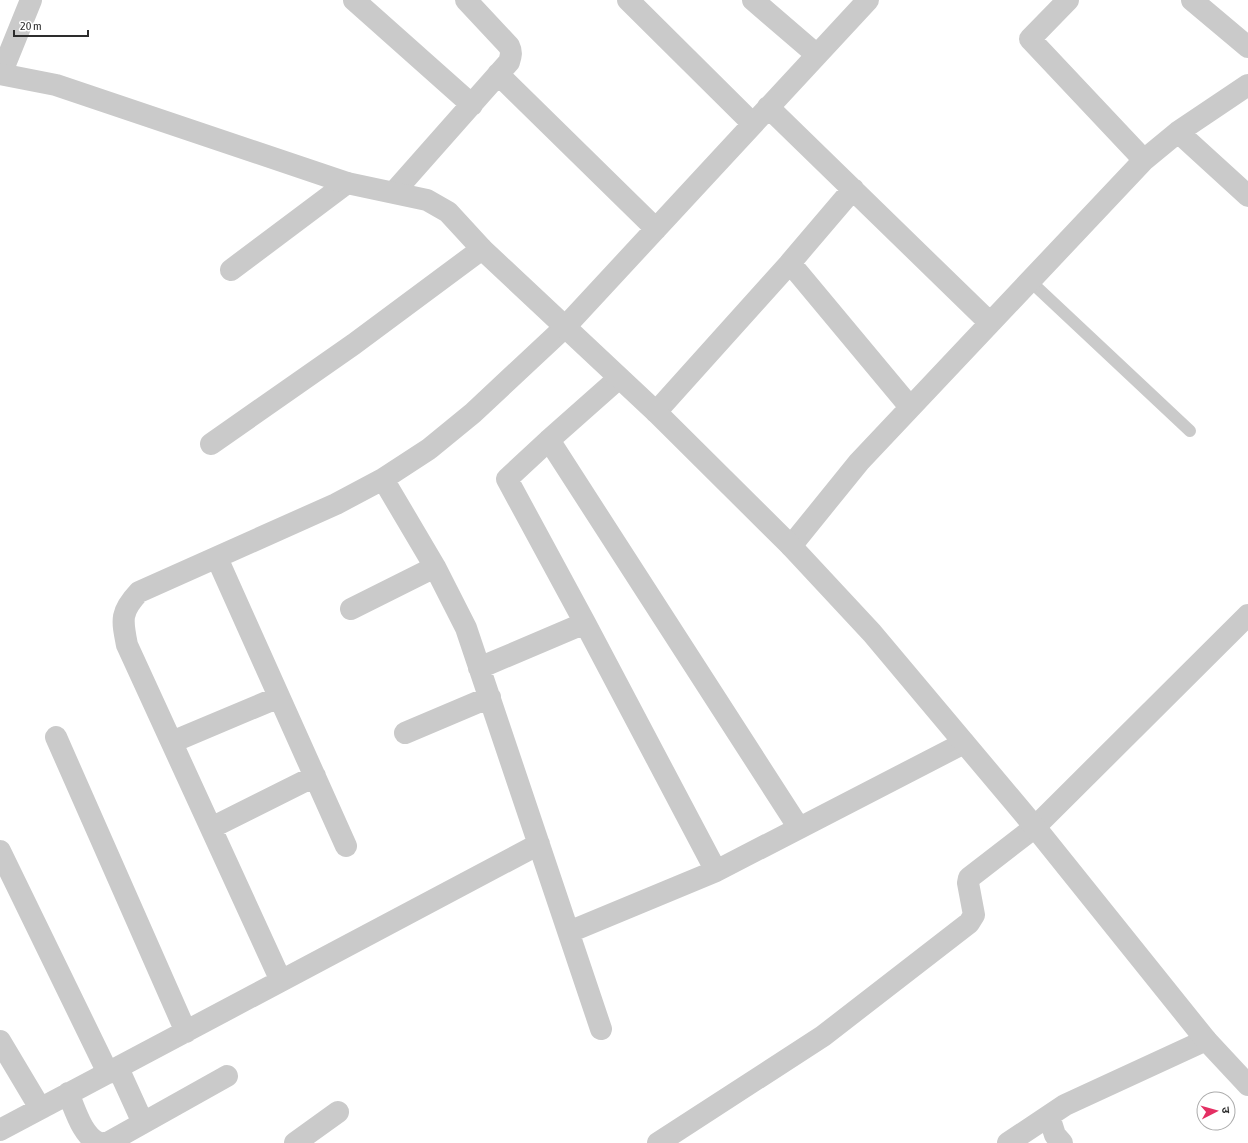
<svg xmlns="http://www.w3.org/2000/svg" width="1248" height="1143" font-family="'Asap Condensed','Noto Sans Devanagari',sans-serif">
  <rect width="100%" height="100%" fill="#fff"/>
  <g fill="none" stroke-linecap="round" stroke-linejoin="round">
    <path stroke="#cacaca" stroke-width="12" d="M1029 280 1190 431"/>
    <path stroke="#cacaca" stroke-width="22" d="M354 0 472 105
      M628 0 753 124
      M753 0 817 55
      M1068 0 1030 39 1144 160
      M1192 0 1248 47
      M1 74 31 0
      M498 74 656 229
      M768 107 989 322
      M1178 132 1248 196
      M394 192 509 62C511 56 512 52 509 46L466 0
      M790 263 910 407
      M231 270 347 183
      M619 378 549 440 507 479 585 623 716 871
      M656 412 790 263 853 189
      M549 440 799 828
      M211 444 354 344 482 249
      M383 479 435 567 466 628 601 1029
      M791 546 859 462 1144 160 1178 132 1248 85
      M217 558 346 846
      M351 609 435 567
      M479 668 585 623
      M405 733 490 697
      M56 737 186 1032
      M172 742 279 697
      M211 828 315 776
      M0 851 108 1073
      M569 932 716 871 964 743
      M281 981 127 645C122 620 120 612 139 592L336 504 383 479 429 449 473 413 565 327 868 0
      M0 1041 40 1108
      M118 1068 143 1123
      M68 1093C75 1109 82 1136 99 1143
      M1049 1116 1055 1135 1062 1143
      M0 1130 539 844
      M104 1143 109 1142 227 1076
      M295 1143 338 1112
      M658 1143 823 1036 969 923 974 915 968 883 969 878 1035 827 1248 615
      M1008 1143 1065 1105 1206 1040"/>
    <path stroke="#cacaca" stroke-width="22" d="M0 74 56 85 347 183 427 200 448 212 482 249 656 412 791 546 872 633 1035 827 1206 1040 1248 1085"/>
  </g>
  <g transform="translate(1216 1111) rotate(84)"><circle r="19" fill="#ffffff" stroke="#ababab"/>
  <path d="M0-3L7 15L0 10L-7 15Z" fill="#e42f63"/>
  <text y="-6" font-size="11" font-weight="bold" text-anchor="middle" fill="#2d2d2d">उ</text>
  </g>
  <path d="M14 30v6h74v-6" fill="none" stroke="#2d2d2d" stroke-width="2"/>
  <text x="20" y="30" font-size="12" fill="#2d2d2d" stroke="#ffffff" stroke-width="3" paint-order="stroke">20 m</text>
</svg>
